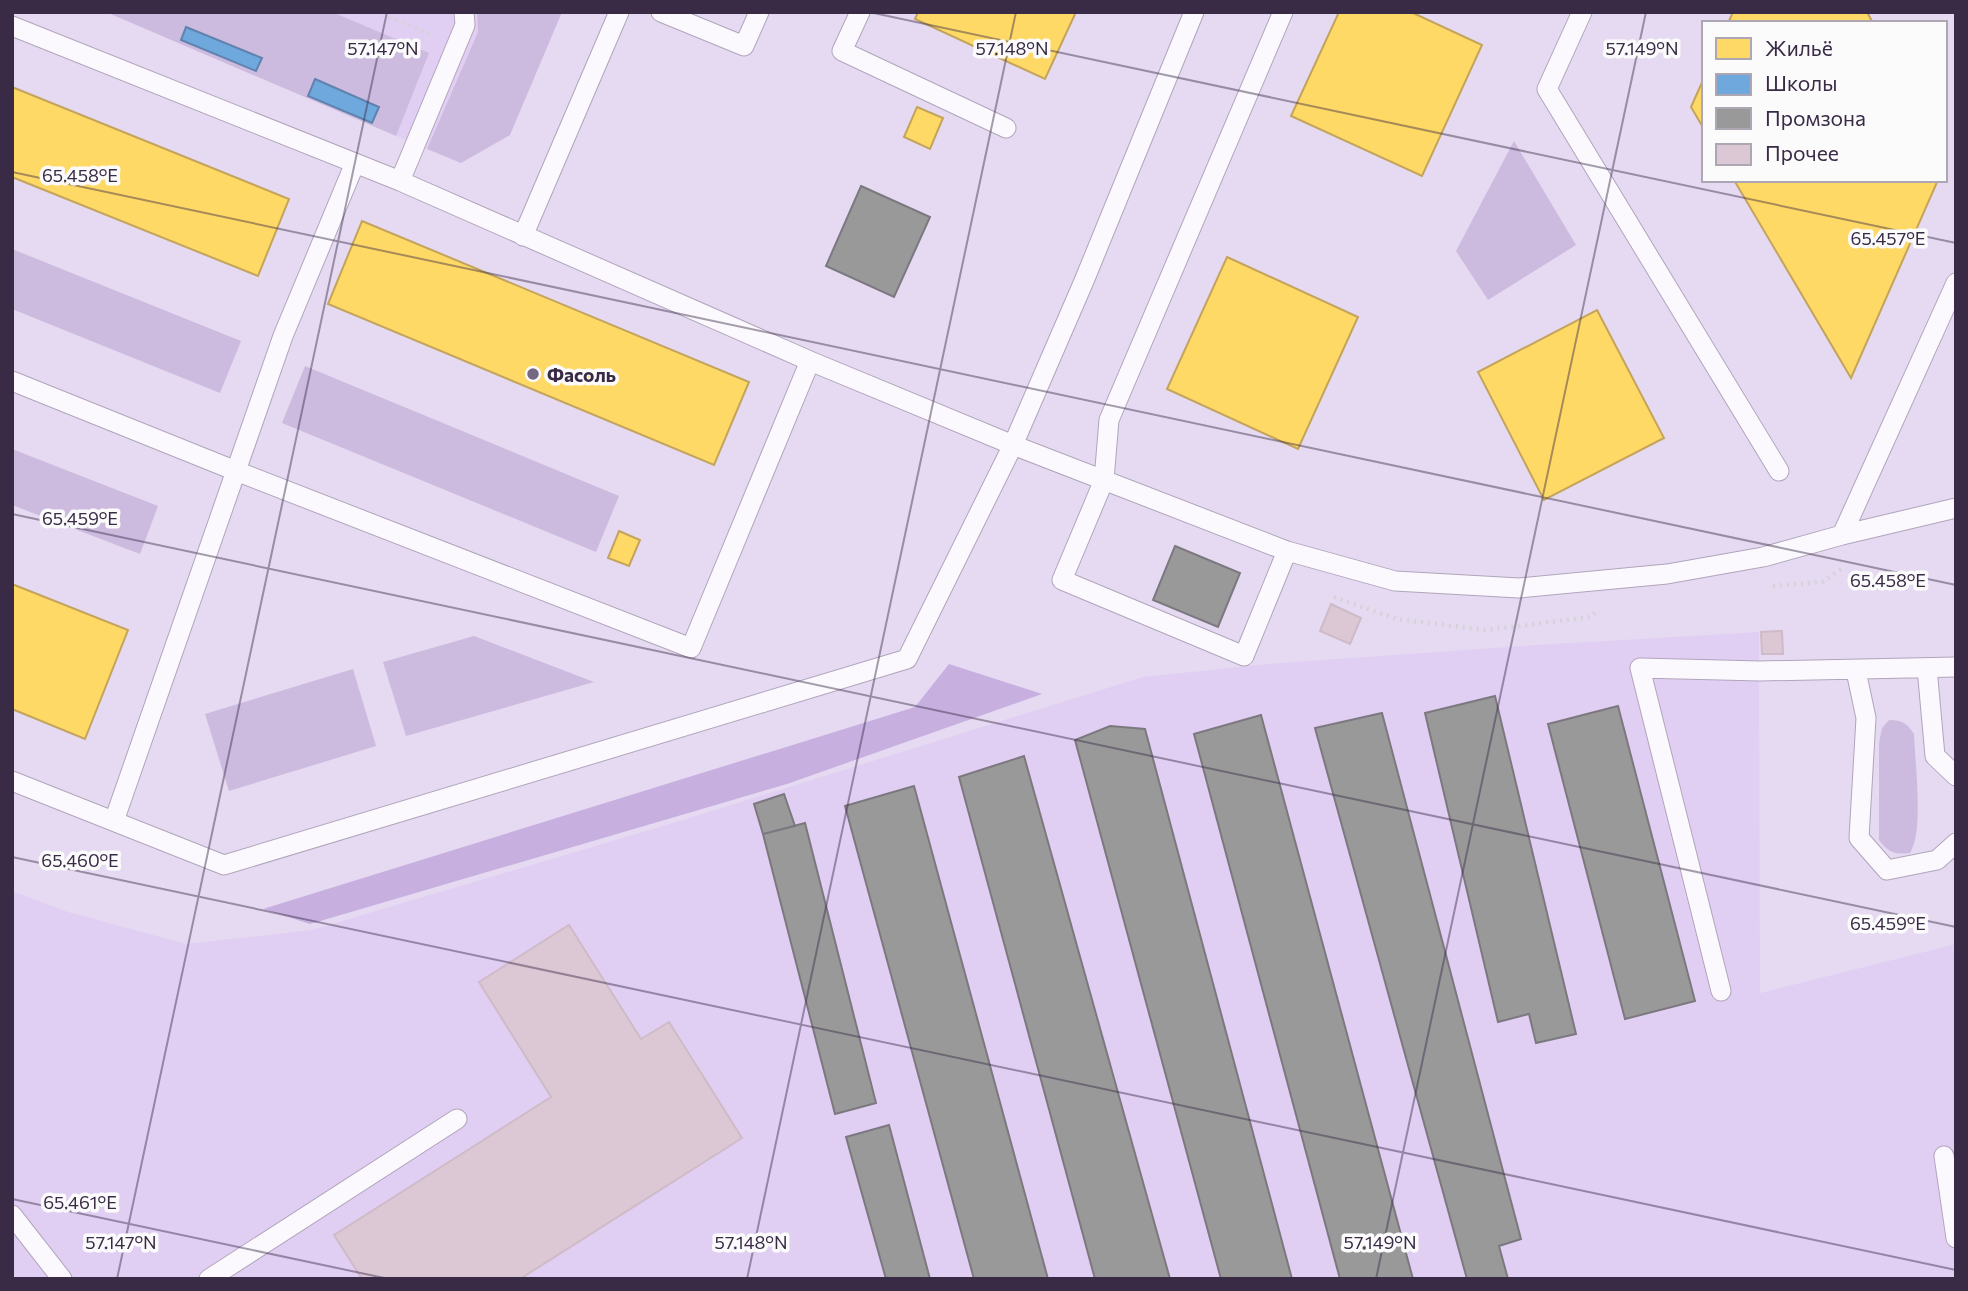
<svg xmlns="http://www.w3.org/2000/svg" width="1968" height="1291" font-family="Commissioner,sans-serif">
  <rect width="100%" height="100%" fill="#e5daf1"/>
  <path fill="#e1cff3" d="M106 12H477L478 32 427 149Z
    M1759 632 1760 993 1956 944V1279H12V891L68 912 186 944 312 930 683 820 1143 677 1268 664 1537 645Z"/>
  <path fill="#ccbbde" d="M106 12H332L429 53 396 136Z
    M477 12H562L510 135 461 163 427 149 478 32Z
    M1514 141 1576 245 1488 300 1456 251Z
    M12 249 241 341 220 393 12 309Z
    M305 366 619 496 596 552 282 423Z
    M12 449 158 506 140 554 12 505Z
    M474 636 594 682 406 736 383 662Z
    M353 669 376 746 229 791 205 714Z
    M1889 720C1902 720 1907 723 1914 734 1915 763 1924 832 1910 853 1894 855 1888 852 1879 840V743L1882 728Z"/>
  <path fill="#c7afdf" d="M949 664 1042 694 787 784 310 924 263 909 915 707Z"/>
  <path fill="#ffd966" stroke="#c4a45c" stroke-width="2" d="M918 12H1076L1045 79 915 19Z
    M1339 12H1411L1482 45 1422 176 1291 116Z
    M1733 12H1867L1873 23H1728Z
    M1704 78V129L1691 107Z
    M12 87 289 199 258 276 12 177Z
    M917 107 943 118 930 149 904 137Z
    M1734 180H1938L1851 378Z
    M362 221 749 382 714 465 328 304Z
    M1227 257 1358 317 1298 449 1167 389Z
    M1597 310 1664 438 1544 500 1478 372Z
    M619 531 640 540 629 566 608 558Z
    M12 584 128 630 85 739 12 709Z"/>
  <path fill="#6fa8dc" stroke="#5f82af" stroke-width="2" d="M186 27 262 58 256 71 181 40Z
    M315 79 379 107 372 123 308 96Z"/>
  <path fill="#999" stroke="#7c7880" stroke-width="2" d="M861 186 930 217 894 297 826 266Z
    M1175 546 1240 573 1218 627 1153 600Z
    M1495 696 1576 1034 1536 1043 1529 1014 1498 1022 1425 713Z
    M1618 706 1695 1001 1625 1019 1548 724Z
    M1382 713 1521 1239 1499 1246 1508 1279H1467L1315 728Z
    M1261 715 1413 1279H1340L1194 734Z
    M1110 726 1145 729 1292 1279H1221L1075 740Z
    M1024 756 1170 1279H1095L959 777Z
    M914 786 1048 1279H974L845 806Z
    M784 794 795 826 763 834 754 804Z
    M805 823 876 1103 835 1114 763 834Z
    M889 1125 930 1279H886L846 1137Z"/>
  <path fill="#dcc7d4" stroke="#cfbac8" stroke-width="2" d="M1331 604 1361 618 1350 644 1320 631Z
    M1782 631 1783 654H1762L1761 632Z
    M569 925 641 1039 669 1022 742 1138 520 1279H362L334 1235 551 1097 479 982Z"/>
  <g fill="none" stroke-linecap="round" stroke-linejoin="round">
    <defs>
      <path id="lane" d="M661 12 744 46 759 12
        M860 12 842 51 1006 128
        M1283 12 1109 420 1104 480 1062 580 1244 656 1287 551
        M1582 12 1547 89 1779 471
        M12 26 400 181 810 361 1013 445 1287 551 1395 581 1519 588 1667 574 1763 557 1842 535 1956 508
        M400 181 465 25 464 12
        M523 236 619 12
        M12 381 236 471 691 648 810 361
        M1842 535 1956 283
        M1927 668 1935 756 1956 776
        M1856 671 1866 718 1859 838 1887 870 1937 860 1956 843
        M12 781 224 865 907 659 1013 445 1084 281 1194 12
        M114 821 283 336 355 163
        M1721 991 1640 668 1760 671 1956 667
        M1944 1156 1956 1238
        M12 1215 62 1279
        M209 1279 457 1119"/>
    </defs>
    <use href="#lane" stroke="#b0a5bc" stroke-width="21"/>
    <path stroke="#d5d2d8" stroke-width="4.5" stroke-dasharray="2 5" stroke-linecap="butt" d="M376 12 432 35
      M1773 586 1822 582 1844 567
      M1334 597 1396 619 1486 630 1591 617 1597 610"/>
    <use href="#lane" stroke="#fbf9fd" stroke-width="19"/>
  </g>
  <path fill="none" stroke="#392a46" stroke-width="2" stroke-opacity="0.45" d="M869 12 1956 243M12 172 1956 585M12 514 1956 927M12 857 1956 1270M12 1199 389 1279M117 1279 387 12M747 1279 1016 12M1376 1279 1646 12"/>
  <circle fill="#756882" stroke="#fbfbfb" stroke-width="2.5" cx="533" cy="374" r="7"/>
  <g text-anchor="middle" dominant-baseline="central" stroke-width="7" stroke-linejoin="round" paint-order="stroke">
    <g font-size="19" font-weight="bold" fill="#392a46" stroke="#fbfbfb" text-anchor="start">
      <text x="547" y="374">Фасоль</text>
    </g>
  </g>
  <g font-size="18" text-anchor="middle" fill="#392a46" stroke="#fbfbfb" stroke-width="7" stroke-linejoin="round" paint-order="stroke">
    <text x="383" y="55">57.147°N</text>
    <text x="1012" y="55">57.148°N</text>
    <text x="1642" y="55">57.149°N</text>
    <text x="80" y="182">65.458°E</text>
    <text x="1888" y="245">65.457°E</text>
    <text x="80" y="525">65.459°E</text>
    <text x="1888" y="587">65.458°E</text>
    <text x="80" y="867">65.460°E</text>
    <text x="1888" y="930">65.459°E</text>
    <text x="80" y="1209">65.461°E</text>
    <text x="121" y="1249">57.147°N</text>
    <text x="751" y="1249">57.148°N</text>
    <text x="1380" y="1249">57.149°N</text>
  </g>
  <rect width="1968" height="1291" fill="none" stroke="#392a46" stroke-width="28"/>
  <rect x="1702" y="21" width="245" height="161" fill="#fbfbfb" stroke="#ada7b3" stroke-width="2"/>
  <rect x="1716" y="38" width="35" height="21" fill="#ffd966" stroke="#ada7b3" stroke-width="2"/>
  <text x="1765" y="56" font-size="21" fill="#392a46">Жильё</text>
  <rect x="1716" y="74" width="35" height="21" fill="#6fa8dc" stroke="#ada7b3" stroke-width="2"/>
  <text x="1765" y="91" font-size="21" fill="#392a46">Школы</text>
  <rect x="1716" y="108" width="35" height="21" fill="#999999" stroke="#ada7b3" stroke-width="2"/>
  <text x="1765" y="126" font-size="21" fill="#392a46">Промзона</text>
  <rect x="1716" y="144" width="35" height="21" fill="#dcc7d4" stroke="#ada7b3" stroke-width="2"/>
  <text x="1765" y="161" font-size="21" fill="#392a46">Прочее</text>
</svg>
